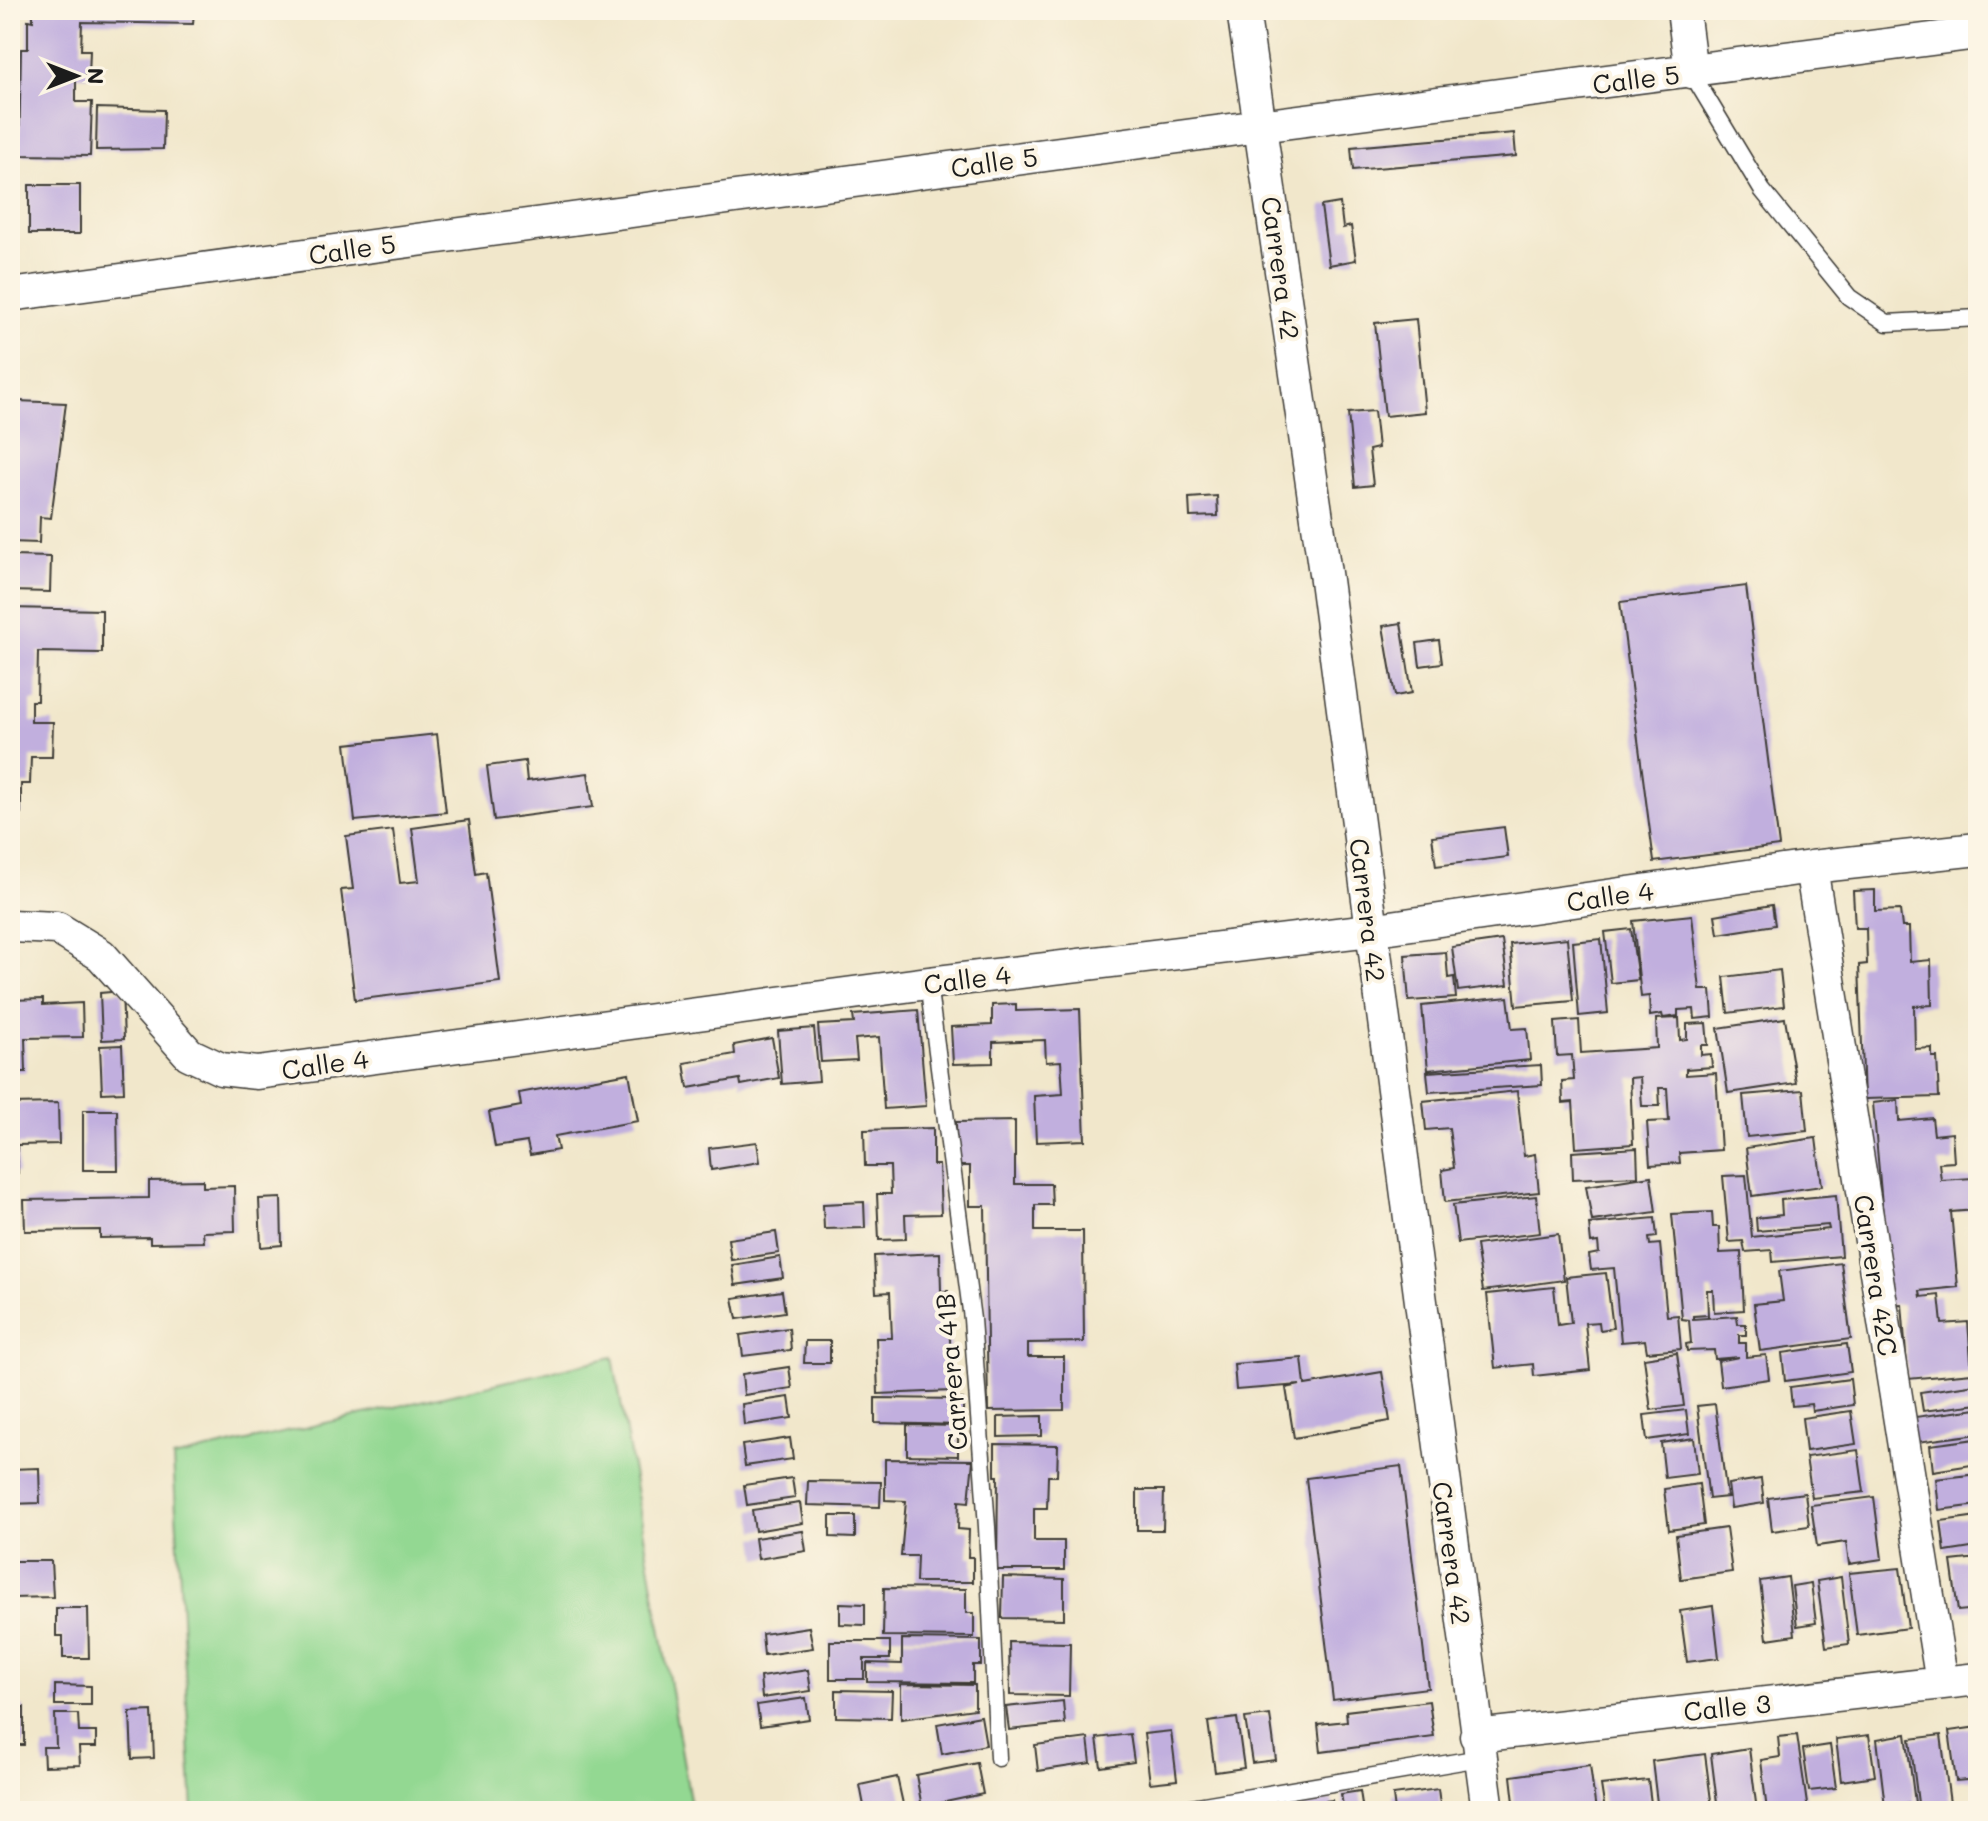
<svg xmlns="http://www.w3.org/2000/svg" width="1988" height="1821" font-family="Mali,sans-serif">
  <rect width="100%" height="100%" fill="#fcf5e5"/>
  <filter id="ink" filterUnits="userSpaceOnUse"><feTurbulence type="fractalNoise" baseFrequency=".0125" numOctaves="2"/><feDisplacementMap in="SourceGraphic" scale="16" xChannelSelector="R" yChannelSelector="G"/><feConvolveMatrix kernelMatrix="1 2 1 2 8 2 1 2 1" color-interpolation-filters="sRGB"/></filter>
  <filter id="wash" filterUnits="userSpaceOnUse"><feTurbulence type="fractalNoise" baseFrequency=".006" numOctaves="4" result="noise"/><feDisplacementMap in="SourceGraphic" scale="32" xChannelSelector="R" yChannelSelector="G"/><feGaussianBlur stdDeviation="1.8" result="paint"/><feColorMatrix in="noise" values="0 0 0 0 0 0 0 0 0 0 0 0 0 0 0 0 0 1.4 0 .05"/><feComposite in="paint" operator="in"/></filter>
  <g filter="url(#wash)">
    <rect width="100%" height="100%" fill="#f1e7cb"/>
    <path fill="#93d892" stroke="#587a57" stroke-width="2" d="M613 1357 692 1811H193L173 1458Z"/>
    <g id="blocks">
      <path fill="#c1afde" d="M33 10H194L193 24 82 22 81 50H90L89 76H76V102H92L90 156 19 155 21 49H28V20L33 21Z
        M97 108 164 110 163 149 96 150Z
        M1514 133 1516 156 1353 170 1351 147Z
        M29 185H80V234H29Z
        M1340 203 1343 228 1351 226 1356 260 1329 265 1321 206Z
        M1416 319 1425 412 1385 416 1375 323Z
        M17 401 66 403 51 518 40 517 39 543 10 542Z
        M1374 411 1378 448 1369 450 1373 485 1355 487 1348 413Z
        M1217 496 1218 516 1190 517 1189 498Z
        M11 556 51 557 50 592 10 591Z
        M1746 586 1779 846 1654 862 1620 602Z
        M10 608 102 610V653L38 652 37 701H31V722H53L52 757H31L30 784H21V813H10Z
        M1401 623 1412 693 1395 696 1383 626Z
        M1439 640 1442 663 1420 666 1417 643Z
        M437 734 446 812 355 821 346 744Z
        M525 761 527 781 588 773 593 807 494 820 487 766Z
        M469 820 476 874 486 872 500 982 355 1000 341 890 353 889 346 836 393 830 400 883 419 881 412 828Z
        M1504 827 1508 857 1436 866 1432 836Z
        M1875 890V911L1900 910 1902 927H1909L1910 962 1931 960 1932 1005 1914 1006 1915 1049 1932 1048V1057H1937L1939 1097 1864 1099 1859 965 1867 964 1866 928H1855L1853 891Z
        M1772 905 1775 925 1718 934 1715 915Z
        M1692 915 1700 990H1711L1713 1017 1695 1019 1694 1009 1678 1010V1016L1663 1018 1662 1014 1650 1016 1649 996 1641 997 1633 921Z
        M1631 929 1638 980 1611 983 1605 932Z
        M1567 938 1573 1001 1516 1006 1510 944Z
        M1601 939 1608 1013 1579 1016 1573 942Z
        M1502 940 1508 985 1458 991 1452 947Z
        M10 942H12L15 989H10Z
        M1446 952 1448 978 1454 977 1456 998 1409 1001 1405 955Z
        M1780 970 1784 1006 1728 1013 1724 977Z
        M122 991 124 1039 102 1040 100 993Z
        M1508 997 1512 1029 1527 1028 1530 1060 1428 1070 1422 1006Z
        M43 999V1005L82 1003 83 1037 25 1038 26 1072H10V1000Z
        M1016 1004V1011L1080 1009 1085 1140 1036 1142 1034 1096 1063 1094 1061 1061 1046 1062 1045 1040 993 1042V1063L953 1064 951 1027 992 1025V1005Z
        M918 1010 926 1106 884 1109 879 1037 855 1039 857 1060 821 1062 818 1025 854 1023 853 1015Z
        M1679 1018 1680 1040 1687 1039V1024L1706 1023 1708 1045H1701V1055L1711 1054 1712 1067 1686 1069V1075L1716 1073 1721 1150 1679 1153 1680 1163 1650 1165 1647 1122 1669 1121 1667 1088H1659L1660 1106H1642L1640 1077 1630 1078 1633 1144 1576 1148 1573 1102 1563 1103 1562 1081 1574 1080 1572 1055 1557 1056 1555 1022 1579 1020 1581 1053 1657 1048 1656 1019Z
        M1785 1018 1796 1083 1728 1093 1718 1028Z
        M814 1028 819 1081 782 1084 778 1031Z
        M772 1038 779 1078 741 1085 740 1079 688 1088 684 1063 735 1054 734 1045Z
        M122 1045 124 1092 102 1093 100 1046Z
        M1541 1065 1542 1085 1429 1092 1427 1072Z
        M629 1073 638 1121 555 1136 558 1150 530 1155 527 1142 495 1147 489 1112 521 1106 519 1093Z
        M1803 1090 1807 1131 1747 1137 1743 1095Z
        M1517 1091 1524 1156 1535 1154 1539 1192 1445 1202 1442 1170 1454 1168 1449 1128 1426 1130 1423 1101Z
        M1898 1100 1899 1121 1932 1118 1934 1135 1952 1133 1954 1162 1939 1163 1941 1180 1973 1178 1976 1210 1951 1212 1958 1287 1920 1291 1921 1297 1939 1295 1942 1324 1968 1322 1972 1373 1908 1379 1902 1304 1883 1305 1886 1250 1873 1103Z
        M58 1103 59 1144 17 1145 18 1173H10V1104Z
        M83 1110H117L118 1170H83Z
        M1015 1121V1184H1051L1052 1205H1035V1231H1083L1084 1342 1028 1343V1357H1064V1410L988 1411 985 1206H970V1166H957L956 1122Z
        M933 1128V1165H939L941 1214 905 1215 906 1239 879 1240 877 1194H891L890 1166H865L864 1130Z
        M1816 1138 1822 1186 1752 1196 1746 1148Z
        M757 1142 760 1162 711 1170 709 1148Z
        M1637 1148 1638 1176 1573 1179 1572 1152Z
        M1746 1175 1752 1237 1829 1229 1828 1225 1757 1231 1756 1218 1782 1215 1781 1200 1836 1195 1841 1256 1773 1262 1772 1250 1745 1252 1743 1241 1729 1242 1723 1176Z
        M1651 1176 1656 1212 1592 1221 1586 1186Z
        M203 1180V1187L234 1186 235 1231 203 1232 204 1242 150 1243V1237L100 1238V1230L25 1231 24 1200 149 1198V1181Z
        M1536 1196 1540 1233 1458 1243 1453 1205Z
        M281 1198 282 1245 261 1247 259 1199Z
        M864 1202 865 1228 824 1229 823 1204Z
        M1712 1212 1713 1227H1719L1720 1253 1741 1252 1744 1310 1714 1312 1713 1290H1707L1708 1315 1693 1316V1319L1737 1316 1738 1324H1746V1335H1739V1343H1746V1357L1766 1355 1769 1379 1721 1386 1718 1361 1739 1357 1715 1359 1714 1350 1687 1351 1686 1344 1691 1343 1689 1320 1682 1319 1672 1214Z
        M1655 1218 1657 1237 1649 1238 1650 1245 1660 1244 1667 1316 1678 1315 1681 1349 1647 1352 1645 1340 1621 1342 1614 1268 1591 1270 1589 1255 1599 1253 1598 1242 1591 1243 1589 1224Z
        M776 1232 779 1253 731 1260 728 1239Z
        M1558 1234 1564 1280 1483 1291 1476 1245Z
        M940 1253 941 1291H948L952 1391 878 1394 876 1338H892L890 1292 876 1293 874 1256Z
        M780 1257 783 1278 735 1285 732 1265Z
        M1841 1263 1851 1339 1760 1351 1754 1304 1783 1301 1779 1271Z
        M1606 1273 1613 1328 1600 1330 1599 1322 1585 1323 1590 1370 1534 1376 1533 1364 1495 1368 1487 1294 1554 1287 1558 1325 1571 1323 1566 1277Z
        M782 1291 785 1312 737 1319 733 1298Z
        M789 1328 791 1350 743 1356 740 1335Z
        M805 1341H830V1363H804Z
        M1847 1344 1851 1372 1785 1381 1782 1353Z
        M1677 1353 1684 1406 1651 1410 1644 1358Z
        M1302 1358 1305 1385 1382 1372 1390 1421 1294 1438 1286 1388 1300 1385 1236 1390 1234 1364Z
        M789 1367 792 1388 744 1395 742 1374Z
        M1850 1379 1853 1405 1812 1411 1811 1404 1792 1406 1790 1387Z
        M1977 1384 1978 1404 1923 1411 1920 1392Z
        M789 1397 792 1418 744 1425 742 1404Z
        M875 1398 963 1399V1425L875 1423Z
        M1715 1404 1727 1497 1709 1499 1697 1406Z
        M1978 1409V1434L1910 1443 1907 1418Z
        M1686 1410 1689 1434 1647 1440 1644 1415Z
        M1851 1411 1856 1444 1806 1451 1802 1418Z
        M1042 1416V1436L998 1437V1417Z
        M907 1425 958 1426V1456L907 1455Z
        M790 1438 793 1459 745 1466 742 1445Z
        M1694 1438 1698 1474 1665 1478 1661 1443Z
        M1976 1439 1978 1464 1933 1471 1930 1445Z
        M995 1444 1058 1445 1057 1476H1048L1047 1508H1034V1541H1064V1570H997L998 1476H995Z
        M1858 1450 1864 1492 1812 1498 1806 1457Z
        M885 1459 973 1460 969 1502 959 1501 958 1529 969 1530 968 1557H973V1582H916L917 1556H901L906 1501 885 1500Z
        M1401 1466 1428 1688 1333 1700 1306 1478Z
        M39 1468 40 1503 10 1504V1469Z
        M1978 1474V1505L1939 1510 1936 1479Z
        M792 1478 795 1498 747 1505 744 1485Z
        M1761 1479 1764 1503 1731 1508 1728 1484Z
        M808 1481 881 1482 880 1507 807 1505Z
        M1699 1484 1704 1525 1669 1530 1664 1489Z
        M1137 1490H1164L1163 1530H1137Z
        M1805 1493 1809 1526 1772 1531 1768 1498Z
        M1874 1497 1882 1559 1849 1564 1846 1542 1817 1546 1811 1505Z
        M800 1503 803 1523 755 1531 752 1510Z
        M830 1516H855V1538L830 1537Z
        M1978 1516V1547L1945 1552 1941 1521Z
        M1726 1528 1732 1572 1681 1579 1676 1535Z
        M803 1531 806 1551 758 1559 755 1538Z
        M1978 1558V1609L1958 1611 1951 1561Z
        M10 1561H51L53 1597 11 1598Z
        M1900 1568 1908 1628 1857 1635 1849 1573Z
        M1003 1577 1064 1579V1619L1002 1618Z
        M1788 1577 1795 1635 1767 1639 1760 1581Z
        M1841 1577 1849 1644 1826 1647 1817 1581Z
        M1811 1583 1816 1623 1797 1626 1792 1586Z
        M884 1588 966 1589V1613H974V1637L883 1636Z
        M840 1603 865 1604V1625L840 1624Z
        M1713 1606 1719 1658 1687 1662 1680 1611Z
        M56 1608H88L89 1658H63V1636H56Z
        M809 1627 813 1648 764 1655 762 1634Z
        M902 1639 981 1640V1665H973V1683L867 1682V1663L902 1664Z
        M830 1641H890V1659H864V1679H830Z
        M1009 1642 1070 1643 1069 1696 1010 1695Z
        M808 1670 811 1691 762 1698 760 1677Z
        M901 1684 975 1685V1709L901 1719Z
        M55 1685 91 1686V1705H55Z
        M836 1690 892 1691 891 1718 836 1717Z
        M806 1698 809 1719 760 1726 757 1705Z
        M1063 1701 1065 1724 1009 1730 1006 1707Z
        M1429 1701 1434 1737 1321 1752 1318 1724 1347 1721 1346 1711Z
        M10 1707H24V1745H10Z
        M152 1711 154 1758 132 1759 130 1712Z
        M55 1714H78L79 1732H96V1747H79L80 1765 44 1766 43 1747H56Z
        M1270 1715 1276 1760 1252 1763 1245 1718Z
        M981 1716 986 1745 942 1754 937 1724Z
        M1237 1718 1244 1768 1215 1772 1208 1722Z
        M1978 1727V1779L1956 1781 1949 1731Z
        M1171 1731 1177 1780 1150 1783 1144 1734Z
        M1130 1734 1134 1762 1101 1767 1097 1738Z
        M1906 1734 1915 1803 1885 1806 1877 1739Z
        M1797 1735 1808 1811H1767L1761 1760 1780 1757 1778 1737Z
        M1869 1735 1875 1776 1841 1781 1836 1739Z
        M1941 1735 1951 1811H1919L1910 1739Z
        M1088 1738 1091 1763 1038 1771 1035 1745Z
        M1830 1745 1836 1788 1809 1791 1803 1749Z
        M1749 1748 1757 1811H1718L1711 1754Z
        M1705 1754 1712 1808 1658 1811 1652 1761Z
        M977 1763 983 1794 922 1807 916 1775Z
        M1590 1765 1596 1811H1515L1511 1776Z
        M897 1777 903 1804 865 1811 860 1785Z
        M1648 1780 1652 1811H1605L1601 1785Z
        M1438 1789 1441 1811H1395L1393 1795Z
        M1360 1791 1363 1811H1344L1341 1794Z
        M1332 1800 1334 1811H1303L1302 1804Z
        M1289 1801 1290 1811H1258V1804Z"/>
    </g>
  </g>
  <g filter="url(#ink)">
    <use href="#blocks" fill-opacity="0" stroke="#3c3a36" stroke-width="2"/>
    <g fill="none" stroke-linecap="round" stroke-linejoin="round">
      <defs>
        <path id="service" d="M1691 72 1762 190 1849 297 1887 323 1978 318
          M928 983 972 1319 987 1527 998 1758
          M1168 1811 1480 1758"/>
        <path id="minor" d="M1243 10 1326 580 1488 1811
          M1683 10 1691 72
          M10 295 1260 126 1978 33
          M1811 867 1942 1683
          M10 926 57 928 101 955 189 1054 221 1069 257 1073 928 983 1370 930 1811 867 1978 849
          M1476 1736 1978 1679"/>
      </defs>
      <use href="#service" stroke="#3c3a36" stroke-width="19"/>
      <use href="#minor" stroke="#3c3a36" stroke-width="35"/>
      <use href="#service" stroke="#fff" stroke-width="16"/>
      <use href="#minor" stroke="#fff" stroke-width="32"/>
    </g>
  </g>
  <g text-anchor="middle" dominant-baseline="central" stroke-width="8" stroke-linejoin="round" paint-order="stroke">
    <g font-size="26" fill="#1c1c1c" stroke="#fcf5e5">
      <text transform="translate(1636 79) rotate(-7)">Calle 5</text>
      <text transform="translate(994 162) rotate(-8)">Calle 5</text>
      <text transform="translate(352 249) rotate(-8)">Calle 5</text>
      <text transform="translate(1281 268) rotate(82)">Carrera 42</text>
      <text transform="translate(1610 896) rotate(-8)">Calle 4</text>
      <text transform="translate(1368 910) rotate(83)">Carrera 42</text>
      <text transform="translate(967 979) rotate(-7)">Calle 4</text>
      <text transform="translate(325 1064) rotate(-8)">Calle 4</text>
      <text transform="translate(1876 1275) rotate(81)">Carrera 42C</text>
      <text transform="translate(951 1372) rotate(-95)">Carrera 41B</text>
      <text transform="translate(1452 1553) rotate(82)">Carrera 42</text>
      <text transform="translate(1727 1707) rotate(-6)">Calle 3</text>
    </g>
  </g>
  <rect width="1988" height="1821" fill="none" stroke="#fcf5e5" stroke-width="40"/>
  <g transform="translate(76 76) rotate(90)" stroke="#fcf5e5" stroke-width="6" paint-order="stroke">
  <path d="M0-6L14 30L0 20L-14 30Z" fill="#1c1c1c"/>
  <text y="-12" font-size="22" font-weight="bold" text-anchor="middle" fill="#1c1c1c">N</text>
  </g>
</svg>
